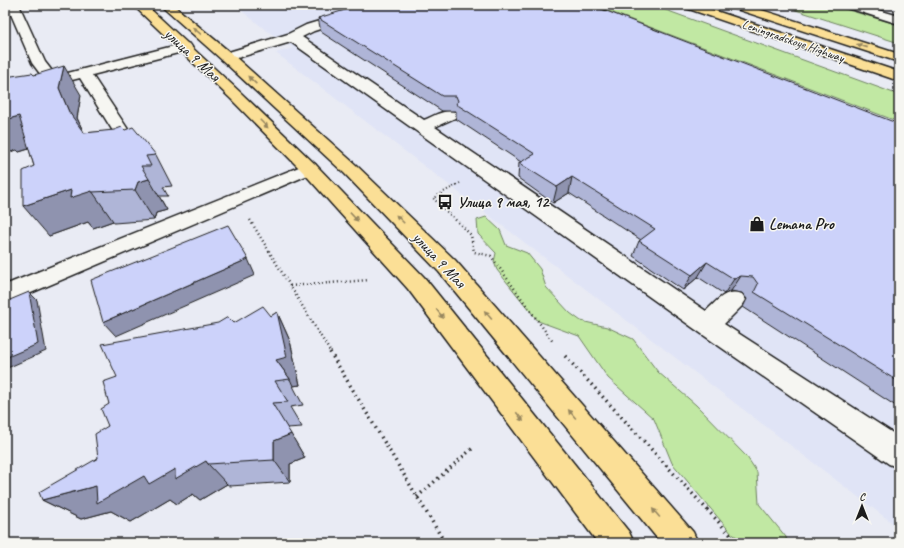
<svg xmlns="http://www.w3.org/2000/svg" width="904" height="548" font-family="Caveat,sans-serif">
  <rect width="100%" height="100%" fill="#e9ebf4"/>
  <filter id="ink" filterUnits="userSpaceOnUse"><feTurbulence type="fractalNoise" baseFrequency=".025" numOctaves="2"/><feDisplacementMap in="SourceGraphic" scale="8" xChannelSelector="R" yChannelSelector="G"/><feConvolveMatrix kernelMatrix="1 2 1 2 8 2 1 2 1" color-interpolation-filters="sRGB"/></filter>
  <g filter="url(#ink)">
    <path fill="#e0e4f6" d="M234 5H592L899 122V528L276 53 293 48 266 30Z"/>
    <path fill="#c1e8a3" stroke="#6e8260" d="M592 5H652L899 95V122Z
      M780 5H813L838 7 899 25V43Z
      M486 217 500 230 506 245 527 253 540 269 546 287 570 313 581 321 607 327 633 339 658 372 696 405 747 457 757 472 759 504 786 537 787 543H748L732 534 672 463 654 419 608 378 579 336 538 321 497 270 494 262 496 253 478 234 477 220Z"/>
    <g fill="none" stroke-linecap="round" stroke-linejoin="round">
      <defs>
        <path id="minor" d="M7 5H19L45 62 56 76 185 43 190 44 192 47 190 50 92 75 135 140 133 144 127 145 121 144 80 78 5 97V88L44 79 32 63Z
          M372 5H390L388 7 314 31 302 37 424 120C434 116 444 109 455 112L457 115 455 118 435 127 706 311C717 301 725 288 742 294L746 300 742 306 724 324 899 437V468L889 464 699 332 291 42 227 61 222 60 220 57 222 54 288 34 306 25Z
          M843 5H861L899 16V24L845 7Z
          M309 163 315 164 318 168 315 172 5 304V285Z"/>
        <path id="major" d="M133 5H146L241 93 315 164 424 277 629 532 634 543H598L408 289 303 172 231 99Z
          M160 5H173L232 54 356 165 455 260 693 532 698 543H661L439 272 344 173 222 60Z"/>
        <path id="highway" d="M681 5H698L899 72V81L683 7Z
          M728 5H746L899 54V62L730 7Z"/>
      </defs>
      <use href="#minor" stroke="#1c1c1c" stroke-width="3"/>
      <use href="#major" stroke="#1c1c1c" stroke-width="3"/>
      <use href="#highway" stroke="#1c1c1c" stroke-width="3"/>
      <path stroke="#1c1c1c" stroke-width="2" stroke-dasharray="1 2.5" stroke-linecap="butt" d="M439 204 433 198 460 183"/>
      <path stroke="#1c1c1c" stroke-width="2.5" stroke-dasharray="1 3" stroke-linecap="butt" d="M438 203 471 235 474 252 491 256 553 342
        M250 220 331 353
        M290 286 369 280"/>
      <path stroke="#1c1c1c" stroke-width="3.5" stroke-dasharray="1.5 4" stroke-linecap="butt" d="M330 352 445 543
        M565 356 738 543
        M417 497 474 447"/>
      <use href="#minor" fill="#f6f6f2" fill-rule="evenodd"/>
      <use href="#major" fill="#fbdf96" fill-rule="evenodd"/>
      <use href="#highway" fill="#fbdf96" fill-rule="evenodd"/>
    </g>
    <path fill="#afb5d7" stroke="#1c1c1c" d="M318 18 899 124V408L743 307 747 299 742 293 731 291 724 294 698 277 683 290 633 256 639 241 641 240 569 193 553 203 518 178 519 163 521 162 456 119V111H442L321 32Z
      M34 75 81 95 77 118 84 133 125 130 156 155 172 186 163 187 168 196H159L167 210 156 213 154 220 114 223 113 221 93 228 88 222 49 236 34 166 29 149 19 152 17 150Z
      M277 312 290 341 300 385 293 386 303 405 290 407 302 427 287 428 305 458 290 464V482L230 486 227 484 200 500 193 494 177 504 170 499 131 522 111 511 81 519 42 500 98 458 108 426 109 404 117 377 234 323 271 316Z"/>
    <path fill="#8f93af" stroke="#1c1c1c" d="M64 66 81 95 77 118 88 142 69 112 59 88Z
      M19 116 41 145 19 152 17 150 5 154V120Z
      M572 177 569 193 553 203 557 187Z
      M149 179 167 210 156 213 154 220 135 190 138 182Z
      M71 190 92 191 113 221 93 228 88 222 49 236 23 206Z
      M248 259 255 275 116 336 103 322Z
      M707 262 698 277 683 290 692 275Z
      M741 276 731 291 724 294 734 279Z
      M29 292 37 300 46 351 5 369V358Z
      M277 312 290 341 300 385 293 386 290 379 276 360Z
      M291 434 305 458 290 464V482L274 460V441Z
      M206 461 208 464 227 484 200 500 193 494 177 504 170 499 131 522 111 511 81 519 42 500 96 486 144 476Z"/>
    <path fill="#ccd2fa" stroke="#1c1c1c" d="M362 5H591L899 124V382L754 292 758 284 753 277 741 276 734 279 707 262 692 275 639 241 655 229 572 177 557 187 519 163 535 154 456 104 458 101 456 96H442L318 18Z
      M64 66 59 88 69 112 84 133 114 130 122 127 125 130 133 127 156 155 146 156 151 166H141L149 179 138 182 135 190 92 192V191L70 198 71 190 23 206V171L34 166 19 116 5 120V77L32 73 34 75Z
      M228 225 248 259 103 322 91 280Z
      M29 292 38 344 5 358V302Z
      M263 306 271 316 277 312 287 357 276 360 290 379 275 381 288 402 272 403 291 434 274 441V460L208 464 206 461 175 479V469L149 484 144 476 97 503 96 486 42 500 39 492 98 458 95 434 108 426 101 409 109 404 103 382 117 377 102 344 218 323 228 317 234 323Z"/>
    <defs><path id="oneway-solid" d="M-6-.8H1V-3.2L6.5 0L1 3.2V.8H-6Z"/></defs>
    <g fill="#97875f">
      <use href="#oneway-solid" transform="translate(197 31) rotate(-140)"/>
      <use href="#oneway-solid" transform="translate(862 46) rotate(-162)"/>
      <use href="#oneway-solid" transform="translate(252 80) rotate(-137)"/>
      <use href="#oneway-solid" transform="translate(264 124) rotate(45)"/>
      <use href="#oneway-solid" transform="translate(354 217) rotate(47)"/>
      <use href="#oneway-solid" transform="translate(400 219) rotate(-135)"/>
      <use href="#oneway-solid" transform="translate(440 314) rotate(52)"/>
      <use href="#oneway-solid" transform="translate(488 315) rotate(-130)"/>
      <use href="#oneway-solid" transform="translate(572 414) rotate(-130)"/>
      <use href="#oneway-solid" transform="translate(520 417) rotate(52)"/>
      <use href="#oneway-solid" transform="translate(656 513) rotate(-130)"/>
    </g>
  </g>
  <defs>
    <symbol id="bus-bare" viewBox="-9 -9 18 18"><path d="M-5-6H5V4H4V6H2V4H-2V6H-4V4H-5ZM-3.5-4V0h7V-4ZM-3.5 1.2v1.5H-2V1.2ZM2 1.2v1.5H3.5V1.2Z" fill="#1c1c1c" stroke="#f6f6f2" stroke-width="2.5" paint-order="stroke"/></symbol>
    <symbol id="shop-bare" viewBox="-9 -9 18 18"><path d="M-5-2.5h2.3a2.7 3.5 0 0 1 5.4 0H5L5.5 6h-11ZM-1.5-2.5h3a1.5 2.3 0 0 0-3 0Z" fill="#1c1c1c" stroke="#f6f6f2" stroke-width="2.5" paint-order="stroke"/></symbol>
  </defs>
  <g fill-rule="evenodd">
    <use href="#bus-bare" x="434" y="191" width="22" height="22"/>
    <use href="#shop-bare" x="746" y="213" width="22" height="22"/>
  </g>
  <g text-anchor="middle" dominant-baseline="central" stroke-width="3" stroke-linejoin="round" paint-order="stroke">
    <g font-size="13" fill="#1c1c1c" stroke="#f6f6f2">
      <text transform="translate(793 41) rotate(19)">Leningradskoye Highway</text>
    </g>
    <g font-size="16" fill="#1c1c1c" stroke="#f6f6f2">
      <text transform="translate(192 55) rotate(43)">улица 9 Мая</text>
      <text transform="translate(439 260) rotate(47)">улица 9 Мая</text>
    </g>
    <g font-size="16" font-weight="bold" fill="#1c1c1c" stroke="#f6f6f2" text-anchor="start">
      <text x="457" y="202">Улица 9 мая, 12</text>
      <text x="769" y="224">Lemana Pro</text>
    </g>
  </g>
  <rect width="904" height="548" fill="none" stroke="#f6f6f2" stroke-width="20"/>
  <rect x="10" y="10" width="884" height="528" fill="none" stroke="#1c1c1c" stroke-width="1.5" filter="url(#ink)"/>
  <g transform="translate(862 506)" stroke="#f6f6f2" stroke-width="3" paint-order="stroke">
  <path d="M0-3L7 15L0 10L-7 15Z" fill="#1c1c1c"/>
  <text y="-6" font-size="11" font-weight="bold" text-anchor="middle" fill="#1c1c1c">С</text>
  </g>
</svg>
